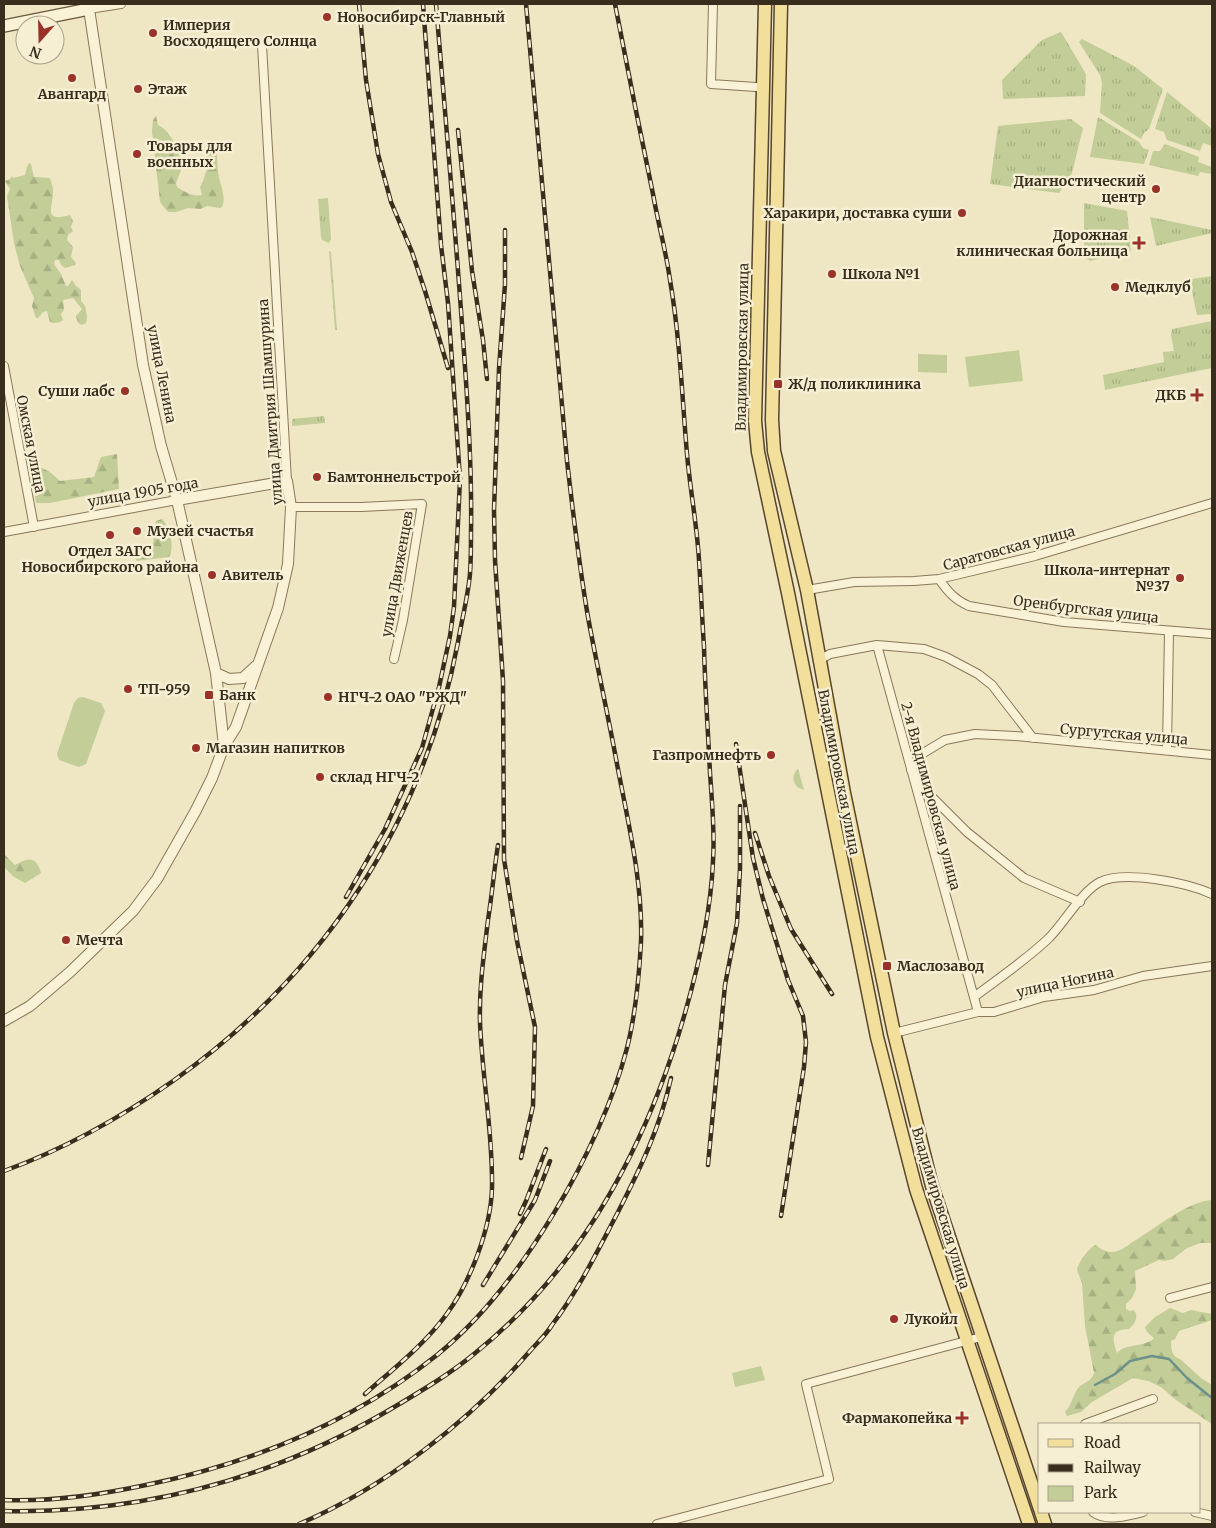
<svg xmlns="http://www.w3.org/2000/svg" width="1216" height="1528" font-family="Merriweather,serif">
  <defs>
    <pattern id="grass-tufts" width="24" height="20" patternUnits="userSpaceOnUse" patternTransform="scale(1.25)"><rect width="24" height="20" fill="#c2cd97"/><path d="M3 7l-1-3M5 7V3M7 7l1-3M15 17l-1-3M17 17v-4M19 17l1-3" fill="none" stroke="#a7b082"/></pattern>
    <pattern id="forest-firs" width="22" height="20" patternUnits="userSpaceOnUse" patternTransform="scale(1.25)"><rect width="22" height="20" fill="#c2cd97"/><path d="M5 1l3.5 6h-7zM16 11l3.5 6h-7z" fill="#a7b082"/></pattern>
  </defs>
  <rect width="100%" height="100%" fill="#efe6c3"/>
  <path fill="url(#grass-tufts)" d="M1061 32 1086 74 1085 96 1003 99 1002 80 1042 40Z
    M1082 39 1134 66 1163 89 1149 129 1144 133 1141 139 1100 113 1102 83 1100 75 1079 42Z
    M1167 92 1212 129V146L1203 143 1200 151 1167 140 1164 132 1155 129Z
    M1098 117 1139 142 1143 148 1149 150 1144 164 1090 157Z
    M1071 119 1083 128 1072 173 1059 193 990 184 998 126Z
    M1165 144 1199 157 1198 162 1212 167V174L1200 172 1198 176 1149 165 1153 151H1160Z
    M328 198 331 239 329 243 322 240 321 237 318 199Z
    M1084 203 1127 211 1131 251 1090 261 1084 257Z
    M1150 217 1212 230V233L1156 246Z
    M329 251 331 252 337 330H335Z
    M1212 276V314L1197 315 1190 283 1192 279Z
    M1212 321V368L1105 390 1103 375 1164 362 1163 352 1174 351 1171 335 1172 329Z
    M324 416 325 423 292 426V419Z
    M798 769 804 790C793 787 790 776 798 769Z"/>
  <path fill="url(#forest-firs)" d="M156 116 158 125C169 130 178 147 180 158 181 164 178 165 181 170L176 183 177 187C184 192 194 197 202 195L200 187C205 180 204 173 209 166L205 152 210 144H214C218 155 217 160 218 171 219 183 227 196 222 207L220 208 207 206 200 209 188 208 176 212H168L160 202 152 131 153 119Z
    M29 163 31 164 34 177 50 178C51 182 53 186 53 190 54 206 41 223 70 215L73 221 71 227 73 231 68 235 67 240 73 247 71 257 76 263 75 265 65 268 61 265 59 260H55L54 264 61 274 66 286H68L72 280 76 286 81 290V301L85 306 87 317 86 323 82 325 78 323 76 316 82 309 73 298 63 300 64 310 61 314 63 320C60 323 53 324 50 322L47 311 43 312 38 318H36L32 306 34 298 20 266 14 243 7 196 10 189 5 181 10 179 12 176 13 178 25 175 27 167Z
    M117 454 119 489 50 503H36L31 469 40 467 50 472 60 481 94 477 101 457Z
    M162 519C170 527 175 546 169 557L137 561 132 554 135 548 147 551 150 550C157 540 151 531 156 521Z
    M4 854 15 865C28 858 36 855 41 873L25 883 14 877 4 867Z
    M1212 1200V1243H1200L1187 1248 1173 1259 1164 1261 1159 1260 1135 1271 1136 1289 1132 1298 1126 1304V1309L1130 1311 1134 1310C1139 1317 1135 1324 1129 1329 1110 1329 1112 1339 1117 1353 1119 1351 1121 1349 1124 1348 1132 1345 1149 1345 1154 1338L1147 1332 1145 1327 1155 1317 1170 1308 1183 1313 1191 1310 1212 1314V1320L1179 1331 1175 1339 1171 1341C1171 1349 1172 1357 1180 1359L1201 1378 1212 1385V1424L1176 1400 1161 1387 1148 1381 1133 1378 1092 1402 1081 1412 1067 1416 1065 1412C1072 1405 1073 1394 1079 1387 1085 1382 1092 1381 1094 1373L1085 1326 1082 1283 1077 1270C1078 1263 1089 1247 1096 1245 1101 1250 1110 1254 1117 1251 1122 1250 1127 1246 1131 1243 1153 1230 1188 1201 1212 1200Z"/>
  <path fill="#c2cd97" d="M1019 350 1023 381 969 387 965 357Z
    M918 354 947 355V373L918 372Z
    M83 697 101 703 105 711 86 764 79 767 59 760 57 754 74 703 78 698Z
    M761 1366 765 1380 735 1387 732 1373Z"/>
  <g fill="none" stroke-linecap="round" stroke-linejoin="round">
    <path stroke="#6c908a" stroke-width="2.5" d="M1095 1385 1115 1374 1130 1361 1152 1356 1169 1359 1187 1378 1212 1398"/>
    <defs>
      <path id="minor" d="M713 4 711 84 756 87
        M89 9 121 4
        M262 45 287 481
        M4 366 34 527
        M291 507H361L422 504 403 620 394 659
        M4 532 177 500
        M939 579C948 592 955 600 969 606L1064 622 1212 634
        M807 590 854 582 914 581 939 579 1035 556 1212 503
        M877 645 924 649 946 657 978 674 992 685 1033 738
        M819 660 830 654 877 645 978 1012
        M1167 749 1169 631
        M1080 902 1024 878 967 832 931 796 911 770 920 755 945 740 975 734 1015 736 1212 755
        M974 997C999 978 1026 960 1049 938 1064 923 1082 891 1100 882 1125 870 1188 883 1212 894
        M894 1033 978 1012H994L1044 997 1094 990 1143 976 1212 966
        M1170 1298 1212 1287
        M1085 1424 1153 1399
        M1093 1512C1106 1522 1128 1516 1143 1512
        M1195 1512 1212 1516
        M657 1524 829 1479 806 1384 981 1337"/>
      <path id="tertiary" d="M89 9 143 365 161 446 177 500 216 673 224 746
        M216 673 229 679 243 678 256 666
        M4 1021 30 1006 70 972 133 911 157 879 195 812 212 778 224 746 236 727 278 608 288 564 291 507 287 481 177 500"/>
      <path id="secondary" d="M4 26 89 9 88 4"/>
      <path id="primary" d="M765 4 755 421 758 452 788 593 877 1037 916 1189 1029 1524
        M781 4 772 420 774 451 807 590 844 793 894 1033 932 1186 1040 1509
        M1041 1512 1045 1524"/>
    </defs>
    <use href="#minor" stroke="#8a775a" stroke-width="10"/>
    <use href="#tertiary" stroke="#8a775a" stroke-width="12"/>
    <use href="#secondary" stroke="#6b583d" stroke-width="14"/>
    <use href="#primary" stroke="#57452e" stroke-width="15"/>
    <use href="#minor" stroke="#f9f2d7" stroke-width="8"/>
    <use href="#tertiary" stroke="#f9f2d7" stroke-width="10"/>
    <use href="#secondary" stroke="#f9f2d7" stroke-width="11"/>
    <use href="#primary" stroke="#f2df9b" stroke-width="12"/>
    <defs>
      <path id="rail" d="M359 4 366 80 378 154 391 202 412 252 425 291 448 368
        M458 130 472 271 483 340 487 379
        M505 230V284L499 369 494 510 495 560 503 681 504 859 517 941 535 1027 533 1106 521 1158
        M736 744 753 858 763 899 788 980 803 1016 806 1042 804 1067 781 1216
        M755 833 769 876 791 929 832 994
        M346 897 385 829 422 748 439 687 450 636 454 607 460 479 448 303 441 245 423 4
        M708 1165 725 985 737 923 740 869V806
        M4 1171C65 1149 120 1118 173 1081 323 975 424 822 458 642 462 619 468 596 470 574 471 560 471 546 471 533 472 477 469 423 465 367 457 246 446 125 436 4
        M520 1214 526 1201 546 1149
        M483 1285 535 1200 550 1161
        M365 1394C393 1369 424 1345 446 1315 470 1283 491 1228 492 1188 493 1132 482 1077 480 1022 479 987 484 954 488 920 492 895 494 870 498 845
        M4 1500C52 1502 99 1495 146 1485 252 1463 352 1423 437 1355 519 1289 601 1149 627 1048 636 1013 639 978 641 942 643 883 628 822 617 764 608 715 597 666 588 617 579 565 573 513 567 461L526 4
        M4 1511C147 1514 279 1477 401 1403 426 1388 451 1373 474 1354 583 1267 647 1145 685 1013 699 964 711 912 713 861 715 832 712 802 710 773 708 731 705 689 704 647 702 618 701 589 699 560 697 525 690 489 687 454 682 396 680 338 670 280 666 251 658 223 653 194 640 131 627 67 615 4
        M299 1524C384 1488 470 1421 530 1351 537 1343 546 1335 552 1325 578 1291 597 1252 617 1214 640 1169 660 1128 671 1078"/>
    </defs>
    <use href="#rail" stroke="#392e1e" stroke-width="4.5"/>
    <use href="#rail" stroke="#f6efd3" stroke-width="2.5" stroke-dasharray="8" stroke-linecap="butt"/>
  </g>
  <g fill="#9a3229" stroke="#f6efd3" stroke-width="2">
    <circle cx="327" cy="17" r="5"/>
    <circle cx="153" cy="33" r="5"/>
    <circle cx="72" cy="78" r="5"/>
    <circle cx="138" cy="89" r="5"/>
    <circle cx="137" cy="154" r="5"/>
    <circle cx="1156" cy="189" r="5"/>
    <circle cx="962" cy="213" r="5"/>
    <path d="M1136.5 235.5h5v5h5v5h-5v5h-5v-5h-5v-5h5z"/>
    <circle cx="832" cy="274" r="5"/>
    <circle cx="1115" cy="287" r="5"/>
    <rect x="773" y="379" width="10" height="10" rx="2.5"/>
    <circle cx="125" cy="391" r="5"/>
    <path d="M1194.5 387.5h5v5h5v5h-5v5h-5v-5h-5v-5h5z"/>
    <circle cx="317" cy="477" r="5"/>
    <circle cx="137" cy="531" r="5"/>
    <circle cx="110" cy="535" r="5"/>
    <circle cx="212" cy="575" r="5"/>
    <circle cx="1180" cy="578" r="5"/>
    <circle cx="128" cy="689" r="5"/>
    <rect x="204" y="690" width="10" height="10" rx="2.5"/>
    <circle cx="328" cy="697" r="5"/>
    <circle cx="196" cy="748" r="5"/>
    <circle cx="771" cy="755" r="5"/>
    <circle cx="320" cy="777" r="5"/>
    <circle cx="66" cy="940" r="5"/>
    <rect x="882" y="961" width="10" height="10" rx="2.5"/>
    <circle cx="894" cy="1319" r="5"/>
    <path d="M959.5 1410.5h5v5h5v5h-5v5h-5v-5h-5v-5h5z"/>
  </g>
  <g text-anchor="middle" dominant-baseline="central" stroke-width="5" stroke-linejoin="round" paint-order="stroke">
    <g font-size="14" font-weight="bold" fill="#392e1e" stroke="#f6efd3" text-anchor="start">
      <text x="337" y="17">Новосибирск-Главный</text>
      <text x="163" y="25">Империя<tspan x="163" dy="16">Восходящего Солнца</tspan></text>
      <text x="148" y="89">Этаж</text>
      <text x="72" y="94" text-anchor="middle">Авангард</text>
      <text x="147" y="146">Товары для<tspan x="147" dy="16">военных</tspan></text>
      <text x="1146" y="181" text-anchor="end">Диагностический<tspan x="1146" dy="16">центр</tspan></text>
      <text x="952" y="213" text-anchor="end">Харакири, доставка суши</text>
      <text x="1128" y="235" text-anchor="end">Дорожная<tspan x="1128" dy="16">клиническая больница</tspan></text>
      <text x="842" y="274">Школа №1</text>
      <text x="1125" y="287">Медклуб</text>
      <text x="788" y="384">Ж/д поликлиника</text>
      <text x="115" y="391" text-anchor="end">Суши лабс</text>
      <text x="1186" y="395" text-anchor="end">ДКБ</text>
      <text x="327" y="477">Бамтоннельстрой</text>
      <text x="147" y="531">Музей счастья</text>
      <text x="110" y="551" text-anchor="middle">Отдел ЗАГС<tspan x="110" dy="16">Новосибирского района</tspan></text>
      <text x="1170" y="570" text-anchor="end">Школа-интернат<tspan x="1170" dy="16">№37</tspan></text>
      <text x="222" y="575">Авитель</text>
      <text x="138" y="689">ТП-959</text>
      <text x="219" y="695">Банк</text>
      <text x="338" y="697">НГЧ-2 ОАО "РЖД"</text>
      <text x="206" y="748">Магазин напитков</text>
      <text x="761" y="755" text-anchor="end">Газпромнефть</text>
      <text x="330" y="777">склад НГЧ-2</text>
      <text x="76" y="940">Мечта</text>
      <text x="897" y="966">Маслозавод</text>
      <text x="904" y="1319">Лукойл</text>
      <text x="952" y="1418" text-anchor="end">Фармакопейка</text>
    </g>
    <g font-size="14" fill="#392e1e" stroke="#f6efd3">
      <text transform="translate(742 347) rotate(-89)">Владимировская улица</text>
      <text transform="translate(162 374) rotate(79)">улица Ленина</text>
      <text transform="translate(270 402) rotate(-94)">улица Дмитрия Шамшурина</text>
      <text transform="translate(31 444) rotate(79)">Омская улица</text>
      <text transform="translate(143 492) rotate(-10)">улица 1905 года</text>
      <text transform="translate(1009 548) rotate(-15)">Саратовская улица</text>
      <text transform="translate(397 574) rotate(-80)">улица Движенцев</text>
      <text transform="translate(1086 609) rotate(7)">Оренбургская улица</text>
      <text transform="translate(1124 734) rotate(5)">Сургутская улица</text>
      <text transform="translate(839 772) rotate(79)">Владимировская улица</text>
      <text transform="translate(931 796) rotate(75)">2-я Владимировская улица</text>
      <text transform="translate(1065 982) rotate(-12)">улица Ногина</text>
      <text transform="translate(941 1208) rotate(73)">Владимировская улица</text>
    </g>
  </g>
  <rect width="1216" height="1528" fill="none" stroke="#392e1e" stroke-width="10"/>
  <rect x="1038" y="1423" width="162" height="90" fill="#f6efd3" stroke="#aaa28b"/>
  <rect x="1048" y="1439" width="25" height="8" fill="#f2df9b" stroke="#aaa28b"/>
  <text x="1084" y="1448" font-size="15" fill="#392e1e">Road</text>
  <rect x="1048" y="1464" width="25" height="8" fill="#392e1e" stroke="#aaa28b"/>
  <text x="1084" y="1473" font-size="15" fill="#392e1e">Railway</text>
  <rect x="1048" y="1486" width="25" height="15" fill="#c2cd97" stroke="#aaa28b"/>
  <text x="1084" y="1498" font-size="15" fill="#392e1e">Park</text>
  <g transform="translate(40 40) rotate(200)"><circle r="24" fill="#f6efd3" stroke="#aaa28b"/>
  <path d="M0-4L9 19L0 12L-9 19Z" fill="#9a3229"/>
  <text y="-8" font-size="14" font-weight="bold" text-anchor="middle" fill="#392e1e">N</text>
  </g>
</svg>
